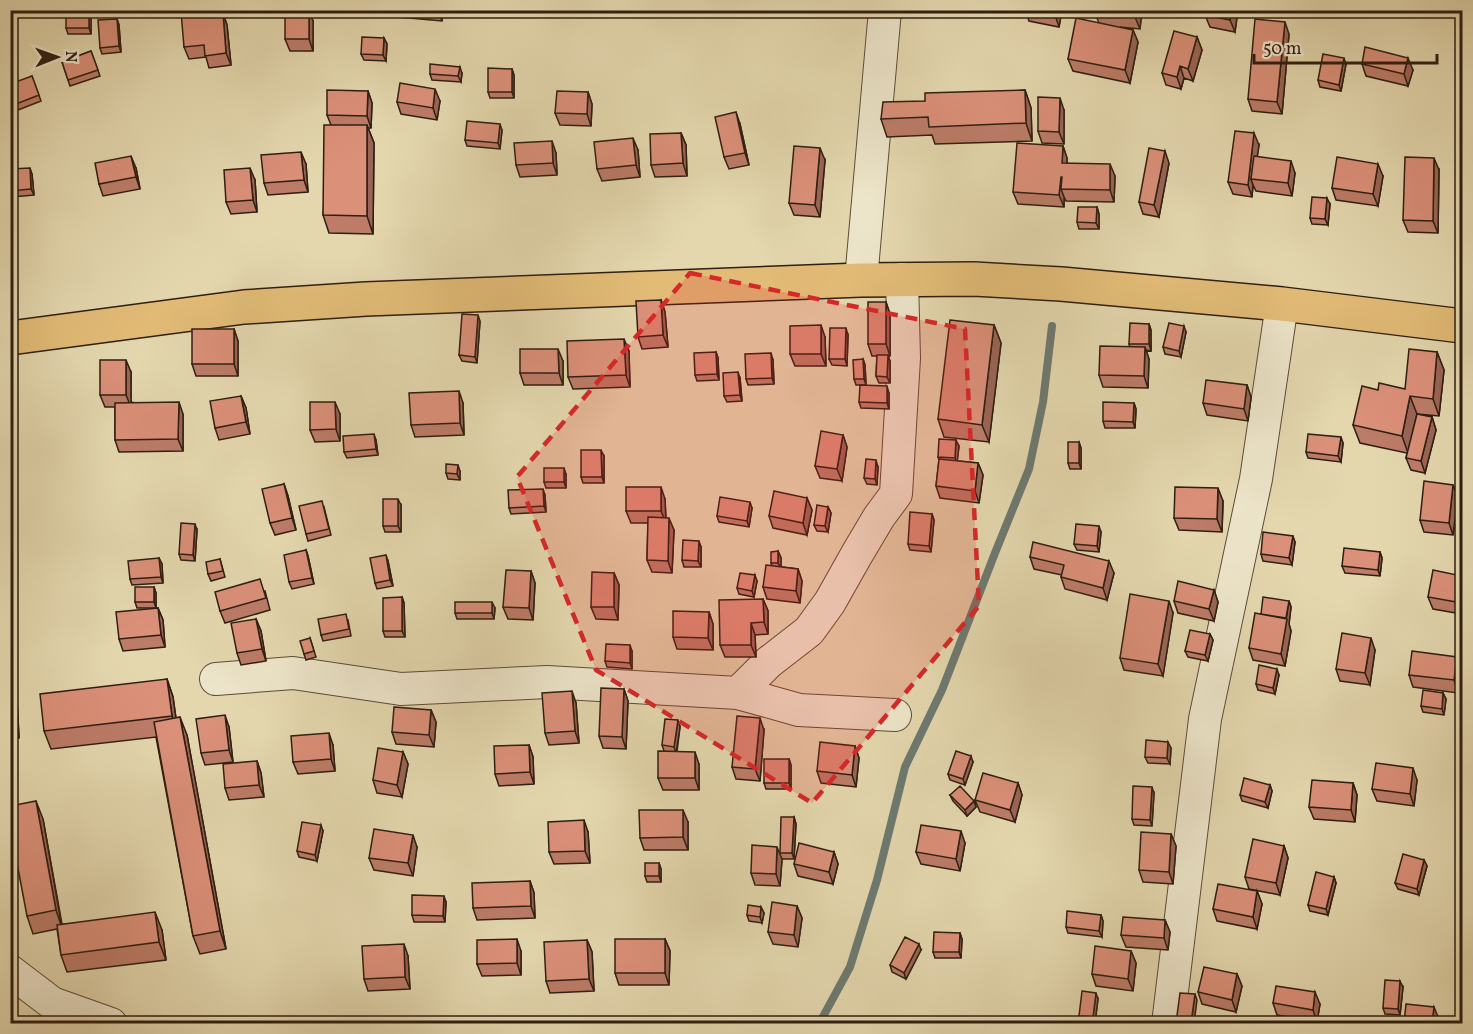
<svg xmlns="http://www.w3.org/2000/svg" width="1473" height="1034" font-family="Vollkorn,serif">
  <rect width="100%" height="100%" fill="#e4d7ae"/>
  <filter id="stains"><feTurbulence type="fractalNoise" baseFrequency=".00333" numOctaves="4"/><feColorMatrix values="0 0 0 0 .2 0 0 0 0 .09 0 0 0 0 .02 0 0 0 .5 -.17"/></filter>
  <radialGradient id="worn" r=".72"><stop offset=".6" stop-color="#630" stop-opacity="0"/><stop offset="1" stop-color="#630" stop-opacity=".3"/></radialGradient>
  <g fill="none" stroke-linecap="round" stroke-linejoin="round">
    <path stroke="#6d7a71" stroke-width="8" d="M819 1024 850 967 877 880 905 767 942 690 995 553 1029 469 1043 402 1052 326"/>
    <defs>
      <path id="minor" d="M861 280 885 10
        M216 679 293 673 401 689 547 682 738 693 799 710 895 715
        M738 693 769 662 809 631 830 602 857 554 879 517 896 494 904 358 902 279
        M10 971 52 1003 111 1024
        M1168 1024 1205 719 1256 479 1282 304"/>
      <path id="major" d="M10 338 244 307 366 299 861 280 974 279 1061 284 1282 304 1462 326"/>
    </defs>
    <use href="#minor" stroke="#5c4c38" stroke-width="34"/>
    <use href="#major" stroke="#2f1e11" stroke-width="36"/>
    <use href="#minor" stroke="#ede5ca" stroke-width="32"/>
    <use href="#major" stroke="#e2bc77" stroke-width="33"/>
  </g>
  <path fill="#bc7c68" stroke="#2f1e11" stroke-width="1.5" d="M91 10V34H68L66 28Z
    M129 10H151L152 12 130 14Z
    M178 10H203L204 15 223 13 227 25 231 65 209 68 206 57 189 59 184 47 189 11Z
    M395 10H443L442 21 398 17Z
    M963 10H981V14Z
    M1025 10H1062L1059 27 1029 21Z
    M1142 10 1140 29 1120 27 1133 30 1138 42 1130 83 1073 71 1068 59 1099 23 1095 13Z
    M1206 10H1238L1235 32 1210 27 1205 15Z
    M117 19 119 25 121 52 102 54 100 48Z
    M313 21V51H290L285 39Z
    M1289 34 1282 114 1252 111 1248 99Z
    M1197 37 1202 50 1193 81 1184 78 1181 89 1166 85 1162 73Z
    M384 38 387 44 386 61 364 60 361 54Z
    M91 51 100 76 70 86 62 62Z
    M1346 64 1341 91 1320 87 1318 80Z
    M1362 64 1413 70 1408 86 1366 76Z
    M512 69 514 75V98H490L488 92Z
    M462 73 461 82 432 80 430 74Z
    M32 76 41 101 18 110 10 90Z
    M1025 90 1031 108 1032 141 935 144 932 135 887 137 881 119 925 101Z
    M368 91 372 103 371 128H368L374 143 373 234 329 233 323 215 331 125 327 115Z
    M588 92 592 104 591 126 560 125 555 113Z
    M440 101 437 120 401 114 397 102Z
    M1064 110V144L1042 143 1038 131Z
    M740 124 749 165 729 169 724 157Z
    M502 130 500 149 467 146 465 140Z
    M681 133 686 145 687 176 655 177 651 165Z
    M1259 145 1257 157 1295 173 1292 196 1256 191 1253 185 1252 197 1233 194 1228 182Z
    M1063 146 1067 158V163L1115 176 1114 202 1066 201 1064 197V207L1018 204 1013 192Z
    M638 150 640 177 602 181 597 169Z
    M556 153 557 175 520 177 516 165Z
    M825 160 820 217 794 215 789 203Z
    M1169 163 1159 217 1143 214 1139 202Z
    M306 164 308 192 268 195 264 183Z
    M136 168 140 189 103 196 99 184Z
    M10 169 32 174 34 195 12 197 10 194Z
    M1439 170 1438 233 1408 232 1403 220Z
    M1383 176 1378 206 1336 200 1332 188Z
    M255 180 257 212 231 214 226 202Z
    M1330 204 1328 225 1312 224 1310 218Z
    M1097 207 1099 214V229H1079L1077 222Z
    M661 300 665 312 668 347 642 349 638 337Z
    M886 302 890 314V356H888L890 361V383H879L876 376 877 356H872L868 344Z
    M480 321 477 363 462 361 459 355Z
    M1149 324 1151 330V351L1146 350 1149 359 1148 388 1103 387 1099 375 1130 347 1129 344Z
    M994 325 1001 343 989 442 944 437 938 419Z
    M234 329 238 341V376H196L192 364Z
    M1186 332 1181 357 1165 354 1163 347Z
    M848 335 847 366 832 365 829 359Z
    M825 337 826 366H795L790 354Z
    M629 351 630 387 573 389 568 377Z
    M716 352 718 358 719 380 697 381 695 375Z
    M1437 352 1444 370 1439 416 1417 414 1432 417 1436 430 1425 473 1411 470 1406 458 1407 453 1360 443 1353 425 1378 390 1405 389Z
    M863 359 865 365 866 385H856L854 379Z
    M773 360 774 384 748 385 746 379Z
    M563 361V385H524L520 373Z
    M131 372V402L183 414V451L119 452 115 440V407H105L100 395Z
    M740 378 742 401 727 402 724 396Z
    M1247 385 1251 397 1248 421 1207 415 1203 403Z
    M889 393V409L861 408 859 402Z
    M241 396 246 408 250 434 219 440 215 428Z
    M463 403 464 435 415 437 411 425Z
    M1134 403 1136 409 1135 428H1105L1103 421Z
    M340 414V441L315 442 310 430Z
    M843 435 847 447 842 481 820 478 815 466Z
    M376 440 378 455 347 458 344 452Z
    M1079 442 1081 448V469H1070L1068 463Z
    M1343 443 1341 462 1308 458 1306 452Z
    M959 446 957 461 978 463 983 475 979 503 940 498 936 486 939 460 938 457Z
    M604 456V483H583L581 477Z
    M878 467 877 485 867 484 864 478Z
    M460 471V480L448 479 446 473Z
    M566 474V488H546L544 482Z
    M284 484 288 496 296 530 275 535 270 523Z
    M545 495 546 512 511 514 509 508Z
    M1458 497 1453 535 1424 532 1420 520Z
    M807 498 812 510 807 535 773 528 769 516Z
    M665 499 666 518 674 530 672 573 652 572 647 560 648 523H631L626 511Z
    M1223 501 1222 532 1179 530 1174 518Z
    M401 505V532H385L383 526Z
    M324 507 331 535 308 541 306 534Z
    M828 507 831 513 828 532 817 531 814 525Z
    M752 508 749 527 719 522 717 516Z
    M932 514 934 520 931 552 910 550 908 544Z
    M10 529 14 587H10Z
    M197 530 195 561 181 560 179 554Z
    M1101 532 1099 552 1077 550 1074 544Z
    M1295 542 1292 565 1263 561 1261 554Z
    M701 547V567H684L682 560Z
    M306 550 308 556 314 584 292 589 289 582Z
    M778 551 781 558V567L798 569 802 581 800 603 767 599 763 587 772 566 771 563Z
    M1380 552 1382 558 1380 576 1345 573 1342 566Z
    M1030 557 1114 573 1107 600 1065 589 1061 577 1062 575 1034 569Z
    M159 558 162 564 163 583 132 585 130 579Z
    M220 559 225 577 211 581 208 574Z
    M388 561 393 586 377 589 375 583Z
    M531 571 535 583 533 620 508 619 503 607Z
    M614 573 619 585 618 620 596 619 591 607Z
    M1462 576V614L1433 609 1428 597Z
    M757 581 754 597 739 594 737 588Z
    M154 587 156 593V608H137L135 602Z
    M1214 590 1218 602 1214 621 1178 613 1174 601Z
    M265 591 270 610 225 623 220 611Z
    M402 597 404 603 405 637H385L383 631Z
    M763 599 768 611V634L755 635 756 657H725L720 645Z
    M1289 601 1291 607 1289 624 1291 631 1285 666 1253 660 1249 648 1261 614Z
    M158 608 163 620 165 647 123 651 119 639Z
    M495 608 494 619H457L455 613Z
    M709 612 713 624V650L677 649 673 637Z
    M1173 613 1163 676 1124 670 1120 658Z
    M10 616 13 622 19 738H10Z
    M256 619 261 631 266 661 241 665 237 653Z
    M348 620 351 636 323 641 321 635Z
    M1210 634 1213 640 1208 661 1188 657 1185 651Z
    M310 638 316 657 306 660 304 654Z
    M1375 650 1370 685 1340 681 1336 669Z
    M632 651V669L607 667 605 661Z
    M1461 669 1458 693 1413 687 1409 675Z
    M1279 675 1275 694 1258 690 1256 684Z
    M167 679 173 697 176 718 187 735 226 949 200 954 193 936 156 737 51 749 44 731Z
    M624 689 628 701 626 749 603 748 599 736Z
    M1443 693 1446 699 1444 715 1423 712 1421 706Z
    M576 703 579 743 549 745 545 733Z
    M431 710 436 722 434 747 396 744 392 732Z
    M229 727 233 762 205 765 201 753Z
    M680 727 677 752 699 764V790H663L658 778 664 751 662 745Z
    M764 730 760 781 736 779 732 767Z
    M333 745 335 771 298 774 293 762Z
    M529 745 533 757 534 784 499 786 495 774Z
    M855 746 859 758 856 787 821 783 817 771Z
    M1171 748 1170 764 1148 763 1145 757Z
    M403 752 408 764 402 797 377 793 373 780Z
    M789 759 791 765V789H766L764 783Z
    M257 761 261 773 264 797 229 800 225 788Z
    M973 762 965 785 950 780 948 774Z
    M1417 780 1414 806 1377 801 1372 789Z
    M1018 783 1022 795 1015 822 980 812 975 800Z
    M1353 783 1357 795 1355 822 1314 819 1309 807Z
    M1270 785 1272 791 1268 808 1242 801 1240 795Z
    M1154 793 1152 826 1134 825 1132 819Z
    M950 795 974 801 976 807 967 816 953 801Z
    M794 817 796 824 794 859H782L780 886 755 885 751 873 780 853Z
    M43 819 62 924 162 930 166 960 67 972 61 955 57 929 33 934 27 916Z
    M688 822V850H644L640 838Z
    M323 831 317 861 299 857 297 851Z
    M588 832 590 863 554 864 549 852Z
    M1171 834 1176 846 1173 884 1143 882 1139 870Z
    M965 843 960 871 921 864 916 852Z
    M1284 846 1288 858 1280 895 1249 889 1245 877Z
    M417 847 413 876 374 870 369 858Z
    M834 852 838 864 833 884 798 876 794 864Z
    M1424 860 1427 866 1419 895 1398 889 1395 883Z
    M659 863 661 869V882H647L645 876Z
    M1334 877 1336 883 1328 915 1310 911 1308 905Z
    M530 881 534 893 535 918 477 920 473 908Z
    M1257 891 1262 904 1257 929 1217 921 1213 909Z
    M446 902 445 922H414L412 915Z
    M797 906 802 918 798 947 773 944 768 932Z
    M761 907 764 913 762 923 749 921 747 915Z
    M1101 915 1103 921 1102 937 1068 933 1066 927Z
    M1165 920 1170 932 1168 950 1126 947 1121 935Z
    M960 933 962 939 961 958H935L933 952Z
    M665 939 670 951 669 985H619L615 973Z
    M587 940 592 952 594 991 550 993 546 981Z
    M921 950 906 979 892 972 890 965Z
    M521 951V975L482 976 477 964Z
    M1131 951 1136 963 1133 991 1096 986 1092 974Z
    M408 956 410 989 368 991 364 979Z
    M1237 974 1242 986 1236 1012 1202 1004 1198 992Z
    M1403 987 1400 1015 1385 1014 1383 1008Z
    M1098 999 1095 1023 1081 1022 1079 1016Z
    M1273 1003 1320 1004 1317 1022 1277 1015Z"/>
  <path fill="#996555" stroke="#2f1e11" stroke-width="1.5" d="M89 10H91V34L89 28Z
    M309 10 313 21V51L309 39Z
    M438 10H443L442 21Z
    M1056 10H1062L1059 27 1055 15Z
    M1136 10H1142L1140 29 1135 17Z
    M1232 10H1238L1235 32 1230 20Z
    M223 13 227 25 231 65 226 53Z
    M117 19 119 25 121 52 119 46Z
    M1285 22 1289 34 1282 114 1277 102Z
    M1133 30 1138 42 1130 83 1125 70Z
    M1197 37 1202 50 1193 81 1188 69Z
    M384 38 387 44 386 61 383 55Z
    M1344 58 1346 64 1341 91 1339 85Z
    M1408 58 1413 70 1408 86 1404 74Z
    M1180 66 1184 78 1181 89 1177 77Z
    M460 67 462 73 461 82 458 76Z
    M512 69 514 75V98L512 92Z
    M435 89 440 101 437 120 433 108Z
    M1025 90 1031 108 1032 141 1026 123Z
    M368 91 372 103 371 128 367 116Z
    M588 92 592 104 591 126 587 114Z
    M1060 98 1064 110V144L1059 132Z
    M736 112 740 124 749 165 745 153Z
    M500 124 502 130 500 149 498 143Z
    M367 125 374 143 373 234 367 216Z
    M681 133 686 145 687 176 683 163Z
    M1254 133 1259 145 1254 179H1251L1253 185 1252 197 1248 185Z
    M633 138 638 150 640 177 636 165Z
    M552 141 556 153 557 175 553 163Z
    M1063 146 1067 158 1066 175 1062 163Z
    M820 148 825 160 820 217 815 205Z
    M1165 151 1169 163 1159 217 1154 205Z
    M301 152 306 164 308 192 304 180Z
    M131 156 136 168 140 189 136 177Z
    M1434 158 1439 170 1438 233 1433 221Z
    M1291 161 1295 173 1292 196 1288 183Z
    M1110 164 1115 176 1114 202 1110 190Z
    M1378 164 1383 176 1378 206 1373 194Z
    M30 168 32 174 34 195 31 189Z
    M250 168 255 180 257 212 253 200Z
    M1061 177 1065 189H1061L1064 197V207L1059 195Z
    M1327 198 1330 204 1328 225 1325 219Z
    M1097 207 1099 214V229L1096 223Z
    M661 300 665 312 668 347 663 335Z
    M886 302 890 314V356L886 344Z
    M478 315 480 321 477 363 475 357Z
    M1149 324 1151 330V351L1149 344Z
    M821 325 825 337 826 366 821 354Z
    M994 325 1001 343 989 442 982 425Z
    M1184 326 1186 332 1181 357 1179 351Z
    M846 328 848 335 847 366 845 359Z
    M234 329 238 341V376L234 364Z
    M624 339 629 351 630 387 626 375Z
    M1145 347 1149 359 1148 388 1144 376Z
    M558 349 563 361V385L559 373Z
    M716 352 718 358 719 380 717 374Z
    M1437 352 1444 370 1439 416 1433 399Z
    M771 353 773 360 774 384 772 378Z
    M888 355 890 361V383L887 377Z
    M863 359 865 365 866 385 864 379Z
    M126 360 131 372V407L126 395Z
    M738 372 740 378 742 401 740 395Z
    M1247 385 1251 397 1248 421 1244 409Z
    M887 386 889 393V409L887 403Z
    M459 391 463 403 464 435 460 423Z
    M241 396 246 408 250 434 246 422Z
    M1410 396 1417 414 1408 453 1402 436Z
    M179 402 183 414V451L178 439Z
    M335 402 340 414V441L336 429Z
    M1134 403 1136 409 1135 428 1133 422Z
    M1432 417 1436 430 1425 473 1421 461Z
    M374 434 376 440 378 455 376 449Z
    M843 435 847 447 842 481 837 469Z
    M1341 437 1343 443 1341 462 1338 456Z
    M956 440 959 446 957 464 955 458Z
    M1079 442 1081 448V469L1079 463Z
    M601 450 604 456V483L602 477Z
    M876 460 878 467 877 485 875 479Z
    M978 463 983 475 979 503 975 491Z
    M458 465 460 471V480L457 474Z
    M564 468 566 474V488L564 482Z
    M284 484 288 496 296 530 292 518Z
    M1453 485 1458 497 1453 535 1449 523Z
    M661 487 665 499 666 523 661 511Z
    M1218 488 1223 501 1222 532 1217 519Z
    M543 489 545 495 546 512 544 506Z
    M807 498 812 510 807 535 803 523Z
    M398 499 401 505V532L398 526Z
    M750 502 752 508 749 527 747 521Z
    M828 507 831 513 828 532 825 526Z
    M932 514 934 520 931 552 929 546Z
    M669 518 674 530 672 573 668 561Z
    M195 524 197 530 195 561 193 555Z
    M1099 526 1101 532 1099 552 1097 546Z
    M10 529 14 587 10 578Z
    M1293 536 1295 542 1292 565 1289 558Z
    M699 541 701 547V567L698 561Z
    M306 550 308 556 314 584 312 578Z
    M778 551 781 558V569L778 563Z
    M1380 552 1382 558 1380 576 1378 570Z
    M386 555 388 561 393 586 390 580Z
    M159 558 162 564 163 583 161 577Z
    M1109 561 1114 573 1107 600 1103 588Z
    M798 569 802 581 800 603 796 591Z
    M531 571 535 583 533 620 529 608Z
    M614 573 619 585 618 620 614 607Z
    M755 575 757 581 754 597 752 591Z
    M154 587 156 593V608L154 602Z
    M1214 590 1218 602 1214 621 1209 609Z
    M402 597 404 603 405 637 402 631Z
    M763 599 768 611V634L764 622Z
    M1169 601 1173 613 1163 676 1158 664Z
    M1289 601 1291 607 1289 624 1291 631 1285 666 1281 654Z
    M492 602 495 608 494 619 492 613Z
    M158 608 163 620 165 647 161 635Z
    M709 612 713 624V650L708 638Z
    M10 616 13 622 19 738 13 720 10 680Z
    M256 619 261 631 266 661 262 649Z
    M751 623 755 635 756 657 751 645Z
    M1210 634 1213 640 1208 661 1205 655Z
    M1371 638 1375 650 1370 685 1365 673Z
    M630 645 632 651V669L630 663Z
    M1457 657 1461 669 1458 693 1454 680Z
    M1277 669 1279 675 1275 694 1273 688Z
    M167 679 173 697 178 734 172 716Z
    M624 689 628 701 626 749 622 737Z
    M572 691 576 703 579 743 575 731Z
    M1443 693 1446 699 1444 715 1442 709Z
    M431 710 436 722 434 747 429 735Z
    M225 715 229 727 233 762 229 750Z
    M180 717 187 735 226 949 220 931Z
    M760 718 764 730 760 781 755 769Z
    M678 720 680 727 676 753 674 747Z
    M329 733 333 745 335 771 331 759Z
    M1168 742 1171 748 1170 764 1167 758Z
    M529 745 533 757 534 784 530 772Z
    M855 746 859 758 856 787 852 775Z
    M403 752 408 764 402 797 397 785Z
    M695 752 699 764V790L695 778Z
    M971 756 973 762 965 785 963 779Z
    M789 759 791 765V789L789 783Z
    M257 761 261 773 264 797 259 785Z
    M1413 768 1417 780 1414 806 1410 794Z
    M1018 783 1022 795 1015 822 1010 810Z
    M1353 783 1357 795 1355 822 1351 810Z
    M1270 785 1272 791 1268 808 1265 802Z
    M1152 787 1154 793 1152 826 1150 820Z
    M36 801 43 819 62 928 56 910Z
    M974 801 976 807 967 816 965 810Z
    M683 810 688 822V850L683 837Z
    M794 817 796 824 794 859 792 853Z
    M584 820 588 832 590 863 585 851Z
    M321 825 323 831 317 861 315 855Z
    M961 831 965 843 960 871 956 859Z
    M1171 834 1176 846 1173 884 1169 872Z
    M413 835 417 847 413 876 408 863Z
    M1284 846 1288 858 1280 895 1276 883Z
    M777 847 782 859 780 886 776 874Z
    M834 852 838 864 833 884 829 872Z
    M1424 860 1427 866 1419 895 1417 889Z
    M659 863 661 869V882L659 876Z
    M1334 877 1336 883 1328 915 1326 909Z
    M530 881 534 893 535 918 531 906Z
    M1257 891 1262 904 1257 929 1253 917Z
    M444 896 446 902 445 922 443 916Z
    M797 906 802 918 798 947 794 935Z
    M761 907 764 913 762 923 760 917Z
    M155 912 162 930 166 960 159 942Z
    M1101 915 1103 921 1102 937 1099 931Z
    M1165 920 1170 932 1168 950 1164 938Z
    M960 933 962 939 961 958 959 952Z
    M517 939 521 951V975L517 963Z
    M665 939 670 951 669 985 665 973Z
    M587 940 592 952 594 991 589 979Z
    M404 944 408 956 410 989 405 977Z
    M919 944 921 950 906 979 904 973Z
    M1131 951 1136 963 1133 991 1128 979Z
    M1237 974 1242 986 1236 1012 1232 1000Z
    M1400 981 1403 987 1400 1015 1398 1009Z
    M1315 992 1320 1004 1317 1022 1313 1010Z
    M1096 993 1098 999 1095 1023 1093 1017Z
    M1195 994 1197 1000 1194 1023H1191Z
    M1434 1007 1439 1019 1438 1023H1432Z"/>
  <path fill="#db9079" stroke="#2f1e11" stroke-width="1.5" d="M66 10H89V28H66Z
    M197 10H203V15L223 13 226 53 205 56 204 45 184 47 181 12Z
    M285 10H309V39H285Z
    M1032 10H1056L1055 15Z
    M1096 10H1136L1135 17 1095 13Z
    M1206 10H1232L1230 20 1205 15Z
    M1076 18 1133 30 1125 70 1068 59Z
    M117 19 119 46 100 48 98 20Z
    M1255 19 1285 22 1277 102 1248 99Z
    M1174 31 1197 37 1188 69 1180 66 1177 77 1162 73Z
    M362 37 384 38 383 55 361 54Z
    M1365 47 1408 58 1404 74 1362 64Z
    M91 51 98 70 68 80 62 62Z
    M1323 54 1344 58 1339 85 1318 80Z
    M430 64 460 67 458 76 430 74Z
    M488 68 512 69V92H488Z
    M32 76 39 95 16 104 10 90V84Z
    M400 83 435 89 433 108 397 102Z
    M327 90 368 91 367 116 327 115Z
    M1025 90 1026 123 929 127 928 117 881 119 883 102 925 101V93Z
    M557 91 588 92 587 114 555 113Z
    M1038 97 1060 98 1059 132 1038 131Z
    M736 112 745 153 724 157 715 117Z
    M467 121 500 124 498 143 465 140Z
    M324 125H367V216L323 215Z
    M1235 131 1254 133 1248 185 1228 182Z
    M681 133 683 163 651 165 650 134Z
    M633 138 636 165 597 169 594 142Z
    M552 141 553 163 516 165 514 143Z
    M1017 143 1063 146 1062 163 1110 164V190L1061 189 1062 177H1061L1059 195 1013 192Z
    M794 146 820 148 815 205 789 203Z
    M1149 148 1165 151 1154 205 1139 202Z
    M301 152 304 180 264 183 261 155Z
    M131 156 136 177 99 184 95 163Z
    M1254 156 1291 161 1288 183 1251 179Z
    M1337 157 1378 164 1373 194 1332 188Z
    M1405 157 1434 158 1433 221 1403 220Z
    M30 168 31 189 10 191V169Z
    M250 168 253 200 226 202 224 170Z
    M1312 197 1327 198 1325 219 1310 218Z
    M1078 207H1097L1096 223 1077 222Z
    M661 300 663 335 638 337 636 301Z
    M868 302H886V344H868Z
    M462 314 478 315 475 357 459 355Z
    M950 320 994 325 982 425 938 419Z
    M1130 323 1149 324V344H1129Z
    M1169 323 1184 326 1179 351 1163 347Z
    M821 325V354H790V326Z
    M830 328H846L845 359H829Z
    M192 329H234V364H192Z
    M624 339 626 375 568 377 567 341Z
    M1100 346 1145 347 1144 376 1099 375Z
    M520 349H558L559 373H520Z
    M1409 349 1437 352 1433 399 1410 396 1402 436 1353 425 1362 386 1378 390 1379 383 1405 389Z
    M716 352 717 374 695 375 694 353Z
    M771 353 772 378 746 379 745 354Z
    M877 355H888L887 377 876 376Z
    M863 359 864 379H854L853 360Z
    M100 360H126V395H100Z
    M738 372 740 395 724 396 723 373Z
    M1206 380 1247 385 1244 409 1203 403Z
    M860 385 887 386V403L859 402Z
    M459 391 460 423 411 425 409 393Z
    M241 396 246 422 215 428 210 401Z
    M179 402 178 439 115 440V403Z
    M310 402H335L336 429 310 430Z
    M1103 402 1134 403 1133 422 1103 421Z
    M1417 414 1432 417 1421 461 1406 458Z
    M821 431 843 435 837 469 815 466Z
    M374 434 376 449 344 452 343 436Z
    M1308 434 1341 437 1338 456 1306 452Z
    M939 439 956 440 955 458 938 457Z
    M1068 442H1079V463H1068Z
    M581 450H601L602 477H581Z
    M866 459 876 460 875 479 864 478Z
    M939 459 978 463 975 491 936 486Z
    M446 464 458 465 457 474 446 473Z
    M544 468H564V482H544Z
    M1424 481 1453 485 1449 523 1420 520Z
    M284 484 292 518 270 523 262 489Z
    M626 487H661V511H626Z
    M1175 487 1218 488 1217 519 1174 518Z
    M543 489 544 506 509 508 508 490Z
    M774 491 807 498 803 523 769 516Z
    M720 497 750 502 747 521 717 516Z
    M383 499H398V526H383Z
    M322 501 329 529 306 534 299 506Z
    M817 505 828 507 825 526 814 525Z
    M910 512 932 514 929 546 908 544Z
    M648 517 669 518 668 561 647 560Z
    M181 523 195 524 193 555 179 554Z
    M1076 524 1099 526 1097 546 1074 544Z
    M1263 532 1293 536 1289 558 1261 554Z
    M683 540 699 541 698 561 682 560Z
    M1033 542 1109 561 1103 588 1061 577 1064 565 1030 557Z
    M1344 548 1380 552 1378 570 1342 566Z
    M306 550 312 578 289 582 284 555Z
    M778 551V563H771V552Z
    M386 555 390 580 375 583 370 558Z
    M159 558 161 577 130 579 128 561Z
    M220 559 223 571 208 574 206 562Z
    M766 565 798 569 796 591 763 587Z
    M506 570 531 571 529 608 503 607Z
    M1433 570 1462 576V603L1428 597Z
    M592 572 614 573V607H591Z
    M740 573 755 575 752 591 737 588Z
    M260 579 266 598 220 611 215 592Z
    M1178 581 1214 590 1209 609 1174 601Z
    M135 587H154V602H135Z
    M1130 594 1169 601 1158 664 1120 658Z
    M402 597V631H383V598Z
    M1263 597 1289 601 1286 618 1261 614Z
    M763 599 764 622 751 623V645H720L719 600Z
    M455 602H492V613H455Z
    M158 608 161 635 119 639 116 612Z
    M673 611 709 612 708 638 673 637Z
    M1255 613 1287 619 1281 654 1249 648Z
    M346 614 349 629 321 635 318 619Z
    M256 619 262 649 237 653 231 623Z
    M1190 630 1210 634 1205 655 1185 651Z
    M1342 633 1371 638 1365 673 1336 669Z
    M310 638 314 651 304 654 300 641Z
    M606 644 630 645V663L605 661Z
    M1412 651 1457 657 1454 680 1409 675Z
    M1259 665 1277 669 1273 688 1256 684Z
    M167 679 172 716 44 731 40 694Z
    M10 680 13 720H10Z
    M601 688 624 689 622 737 599 736Z
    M1423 690 1443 693 1442 709 1421 706Z
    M572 691 575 731 545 733 542 693Z
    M394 707 431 710 429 735 392 732Z
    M225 715 229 750 201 753 196 719Z
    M737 716 760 718 755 769 732 767Z
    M180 717 220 931 193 936 154 722Z
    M665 719 678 720 674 747 662 745Z
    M329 733 331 759 293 762 291 736Z
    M1146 740 1168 742 1167 758 1145 757Z
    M820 742 855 746 852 775 817 771Z
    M529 745 530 772 495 774 494 746Z
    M378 748 403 752 397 785 373 780Z
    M658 751 695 752V778H658Z
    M956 751 971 756 963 779 948 774Z
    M764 759H789V783H764Z
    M257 761 259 785 225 788 223 764Z
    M1376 763 1413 768 1410 794 1372 789Z
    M983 773 1018 783 1010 810 975 800Z
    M1244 778 1270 785 1265 802 1240 795Z
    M1312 780 1353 783 1351 810 1309 807Z
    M960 786 974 801 965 810 950 795Z
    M1133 786 1152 787 1150 820 1132 819Z
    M36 801 56 910 27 916 10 826V806Z
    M639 810H683V837L640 838Z
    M781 817H794L792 853H780Z
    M584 820 585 851 549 852 548 822Z
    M302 822 321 825 315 855 297 851Z
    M921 825 961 831 956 859 916 852Z
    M374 829 413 835 408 863 369 858Z
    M1141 832 1171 834 1169 872 1139 870Z
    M1253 839 1284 846 1276 883 1245 877Z
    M799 843 834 852 829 872 794 864Z
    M752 845 777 847 776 874 751 873Z
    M1403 854 1424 860 1417 889 1395 883Z
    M645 863H659V876H645Z
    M1316 872 1334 877 1326 909 1308 905Z
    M530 881 531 906 473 908 472 883Z
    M1218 884 1257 891 1253 917 1213 909Z
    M412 895 444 896 443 916 412 915Z
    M772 902 797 906 794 935 768 932Z
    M748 905 761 907 760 917 747 915Z
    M1067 911 1101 915 1099 931 1066 927Z
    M155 912 159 942 61 955 57 925Z
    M1123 917 1165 920 1164 938 1121 935Z
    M934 932 960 933 959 952H933Z
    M905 937 919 944 904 973 890 965Z
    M517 939V963L477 964V940Z
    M615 939H665V973H615Z
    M587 940 589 979 546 981 544 942Z
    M404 944 405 977 364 979 362 946Z
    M1095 946 1131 951 1128 979 1092 974Z
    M1204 967 1237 974 1232 1000 1198 992Z
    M1385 980 1400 981 1398 1009 1383 1008Z
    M1276 986 1315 992 1313 1010 1273 1003Z
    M1082 991 1096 993 1093 1017 1079 1016Z
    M1180 993 1195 994 1191 1023H1176Z
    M1406 1004 1434 1007 1432 1023H1404Z"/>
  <path fill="#d62828" fill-opacity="0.2" stroke="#d62828" stroke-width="4.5" stroke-dasharray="12 8" stroke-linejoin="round" d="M690 273 965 329 979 606 812 803 596 670 517 477Z"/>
  <rect width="1473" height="1034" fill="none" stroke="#e4d7ae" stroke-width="36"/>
  <rect x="12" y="12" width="1449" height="1010" fill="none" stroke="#2f1e11" stroke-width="3"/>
  <rect x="18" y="18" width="1437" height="998" fill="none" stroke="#2f1e11" stroke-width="1.5"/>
  <g transform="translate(57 57) rotate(89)" stroke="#ede5ca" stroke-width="4.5" paint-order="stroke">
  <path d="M0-4.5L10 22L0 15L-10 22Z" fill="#2f1e11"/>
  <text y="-9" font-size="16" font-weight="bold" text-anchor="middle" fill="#2f1e11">N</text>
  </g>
  <path d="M1254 54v9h183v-9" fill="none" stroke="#2f1e11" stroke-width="3"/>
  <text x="1263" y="54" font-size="18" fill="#2f1e11" stroke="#ede5ca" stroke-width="4.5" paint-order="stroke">50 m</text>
  <rect width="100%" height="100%" filter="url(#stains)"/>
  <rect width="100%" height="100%" fill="url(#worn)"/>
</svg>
